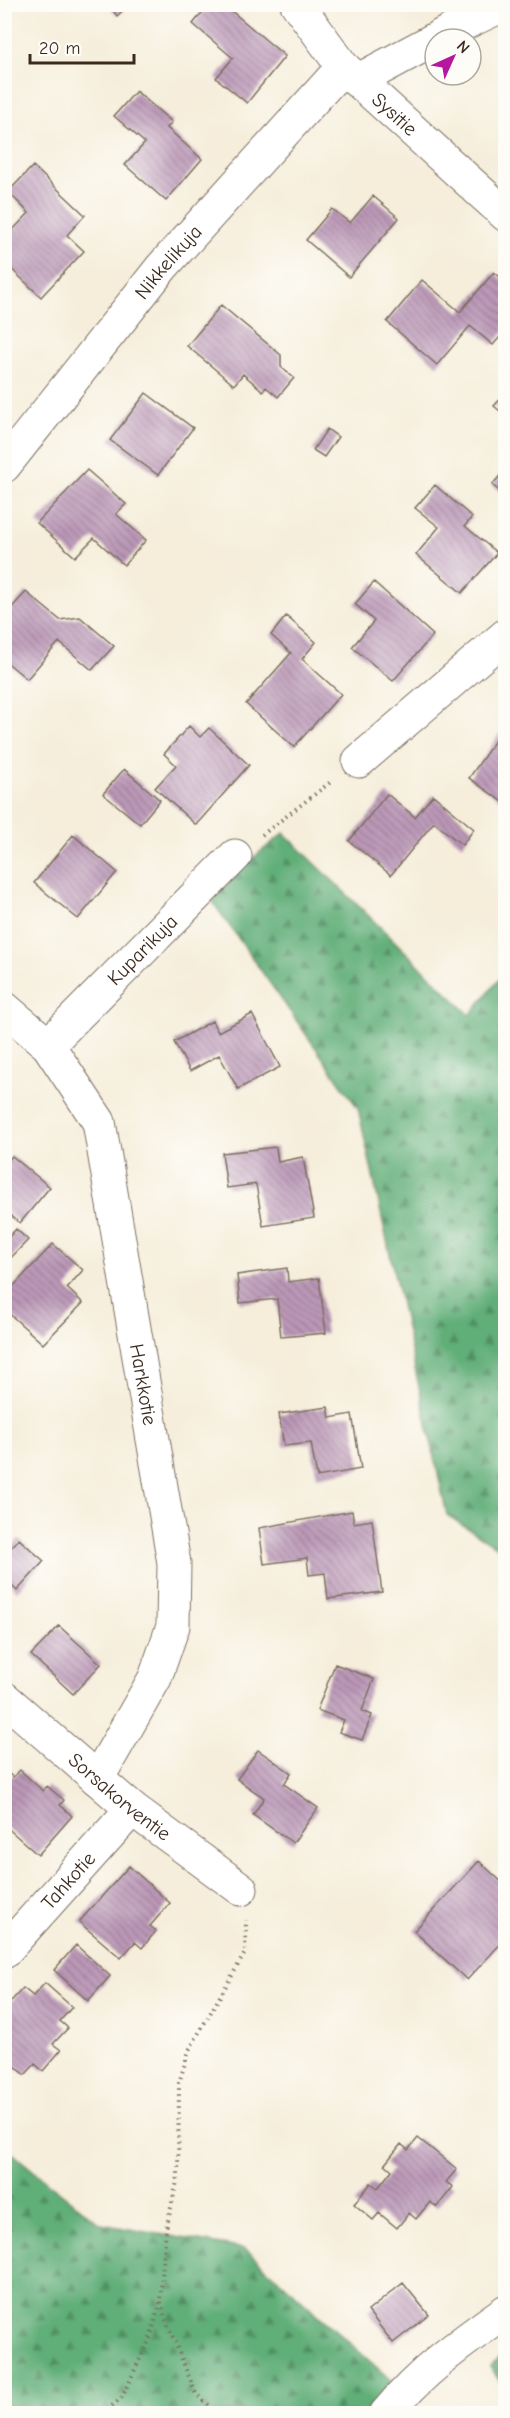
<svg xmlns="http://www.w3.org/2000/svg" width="510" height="2418" font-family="'Comic Neue',sans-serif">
  <defs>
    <pattern id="forest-firs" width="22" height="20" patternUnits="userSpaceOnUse" patternTransform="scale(1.5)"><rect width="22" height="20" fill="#60ae78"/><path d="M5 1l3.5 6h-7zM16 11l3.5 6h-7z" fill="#508e62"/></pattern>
    <pattern id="building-back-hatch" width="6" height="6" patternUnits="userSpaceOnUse" patternTransform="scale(1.5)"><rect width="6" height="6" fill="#bb98b8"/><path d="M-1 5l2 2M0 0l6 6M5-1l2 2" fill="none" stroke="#997c95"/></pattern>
  </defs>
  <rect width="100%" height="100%" fill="#fdfcf7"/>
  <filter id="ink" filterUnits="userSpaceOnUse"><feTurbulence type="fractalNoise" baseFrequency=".0167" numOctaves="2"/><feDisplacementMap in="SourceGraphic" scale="12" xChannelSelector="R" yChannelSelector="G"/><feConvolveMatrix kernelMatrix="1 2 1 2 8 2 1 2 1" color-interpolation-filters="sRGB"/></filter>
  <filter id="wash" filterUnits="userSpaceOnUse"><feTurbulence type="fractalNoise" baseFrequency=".008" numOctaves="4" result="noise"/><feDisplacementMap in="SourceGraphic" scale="24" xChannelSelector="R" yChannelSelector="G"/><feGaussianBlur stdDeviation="1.35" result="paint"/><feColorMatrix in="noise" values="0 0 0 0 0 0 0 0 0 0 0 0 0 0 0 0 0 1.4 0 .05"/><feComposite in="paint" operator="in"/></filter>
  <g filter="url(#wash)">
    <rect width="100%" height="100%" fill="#f6eedb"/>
    <path fill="url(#forest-firs)" stroke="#4e6c4b" stroke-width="1.5" d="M284 833 470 1015 505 972V1552L447 1515 358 1108 212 901 244 865Z
      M4 2146 48 2183 101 2224 245 2249 392 2381 366 2413H5Z
      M505 2354V2390L490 2366Z"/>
    <g id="blocks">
      <path fill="url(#building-back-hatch)" d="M108 4H130L117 16Z
        M209 4H223L285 56 247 103 216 78 233 58 193 24Z
        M136 91 172 122 167 128 202 159 166 201 125 165 145 143 114 116Z
        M33 166 85 215 67 235 84 251 41 297 4 262V239L29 213 8 192Z
        M373 196 399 218 349 277 306 240 332 209 350 223Z
        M494 272 506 282V330L493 345 470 326 437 365 387 322 422 280 460 312Z
        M221 305 281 355V367L294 378 278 397 266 387 263 391 243 374 234 385 187 346Z
        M146 393 193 428 158 475 110 440Z
        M506 393V416L494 406Z
        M327 429 338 437 324 457 313 450Z
        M506 469V496L492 485Z
        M87 470 126 504 116 514 146 540 124 565 94 538 75 557 37 523Z
        M435 485 472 517 465 526 497 553 462 593 416 555 439 527 415 508Z
        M374 582 433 635 393 681 352 647 374 621 355 604Z
        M26 592 60 620 80 617 114 646 92 670 59 642 27 679 4 660V616Z
        M286 616 316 642 302 659 341 694 294 747 246 704 291 653 271 635Z
        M189 726 200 737 209 728 249 765 196 825 155 788 176 765 164 754Z
        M501 732 506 735V804L469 778Z
        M124 769 160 800 140 824 103 794Z
        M387 794 415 817 433 795 474 829 462 845 434 822 391 875 349 841Z
        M73 835 117 872 78 919 34 883Z
        M252 1014 280 1067 238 1089 219 1055 190 1071 174 1042 212 1021 218 1032Z
        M276 1147 278 1162 303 1157 314 1218 263 1226 256 1184 227 1188 222 1153Z
        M12 1156 50 1187 20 1223 4 1210V1165Z
        M16 1229 28 1240 4 1265V1242Z
        M53 1244 83 1270 67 1288 83 1303 43 1344 4 1309V1296Z
        M287 1268 288 1282 319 1278 326 1333 281 1337 277 1299 240 1303 237 1275Z
        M328 1407 330 1418 352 1414 361 1469 317 1477 311 1443 284 1446 279 1414Z
        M352 1511 354 1523 372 1520 382 1592 328 1599 325 1573 309 1575 307 1558 264 1564 259 1528Z
        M19 1539 44 1561 17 1591 9 1583 4 1588V1555Z
        M59 1626 101 1664 73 1694 31 1655Z
        M335 1664 374 1679 362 1711 372 1715 362 1740 339 1732 344 1720 317 1710Z
        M258 1750 291 1773 284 1784 318 1808 293 1843 253 1815 264 1798 237 1779Z
        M4 1770 13 1777 20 1770 43 1791 47 1786 64 1800 60 1805 72 1816 38 1855 4 1825Z
        M479 1861 506 1886V1938L467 1980 414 1931Z
        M129 1866 170 1903 150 1926 156 1931 142 1948 135 1942 121 1958 79 1922Z
        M76 1945 110 1976 88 2001 54 1970Z
        M45 1983 72 2007 60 2021 68 2028 53 2044 61 2050 43 2071 35 2064 25 2075 4 2056V2009L23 1988 33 1996Z
        M418 2138 457 2169 446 2182 453 2187 437 2207 430 2202 416 2219 409 2213 397 2228 379 2213 373 2220 354 2204 371 2183 378 2188 392 2170 385 2164 401 2144 408 2150Z
        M403 2283 429 2315 393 2343 368 2311Z"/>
    </g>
  </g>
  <g filter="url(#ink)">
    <use href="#blocks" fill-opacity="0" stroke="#7c6f60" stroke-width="1.5"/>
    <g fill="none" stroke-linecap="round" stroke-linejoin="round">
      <defs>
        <g id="street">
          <path id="s1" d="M297 4 343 67 506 215"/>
          <path d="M357 81 465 23 505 4"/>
          <path id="s2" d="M4 466 162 267 343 67"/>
          <path d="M359 761 506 635"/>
          <path id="s3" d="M4 1008 48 1045 99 1122 174 1563 173 1626 155 1678 97 1779"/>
          <path id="s4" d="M48 1045 235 856"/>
          <path id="s5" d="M4 1698 132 1809 241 1889"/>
          <path id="s6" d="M4 1952 132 1809"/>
          <path d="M386 2414C420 2372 462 2342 506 2311"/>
        </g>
      </defs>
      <use href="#street" stroke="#7c6f60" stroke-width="35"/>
      <path stroke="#7c6f60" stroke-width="4" stroke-dasharray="1.5 4.5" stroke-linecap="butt" d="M262 835 332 781
        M161 2302 165 2318 196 2394 219 2414
        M103 2414 122 2397 151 2336 160 2301 166 2229 178 2177 179 2083 189 2050 245 1953 246 1920"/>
      <use href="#street" stroke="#fff" stroke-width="33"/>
    </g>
  </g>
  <g text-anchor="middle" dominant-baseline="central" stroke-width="4.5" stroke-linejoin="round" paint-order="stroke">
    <g font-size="20" fill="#3b2a1e" stroke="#fdfcf7">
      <text stroke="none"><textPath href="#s1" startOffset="148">Sysitie</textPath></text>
      <text stroke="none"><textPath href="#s2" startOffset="262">Nikkelikuja</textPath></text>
      <text stroke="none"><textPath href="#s4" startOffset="134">Kuparikuja</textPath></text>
      <text stroke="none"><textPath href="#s3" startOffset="416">Harkkotie</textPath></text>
      <text stroke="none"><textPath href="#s5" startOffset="152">Sorsakorventie</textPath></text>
      <text stroke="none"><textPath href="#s6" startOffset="96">Tahkotie</textPath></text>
    </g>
  </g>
  <rect width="510" height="2418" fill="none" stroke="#fdfcf7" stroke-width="24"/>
  <g transform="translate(453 57) rotate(45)"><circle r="28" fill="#fdfcf7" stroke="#afa8a0" stroke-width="1.5"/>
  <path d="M0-4.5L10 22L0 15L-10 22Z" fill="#b5179e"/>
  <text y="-9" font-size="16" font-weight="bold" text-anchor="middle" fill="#3b2a1e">N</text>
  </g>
  <path d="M30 54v9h104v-9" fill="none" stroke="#3b2a1e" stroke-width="3"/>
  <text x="39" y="54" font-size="18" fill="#3b2a1e" stroke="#fdfcf7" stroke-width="4.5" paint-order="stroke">20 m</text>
</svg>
